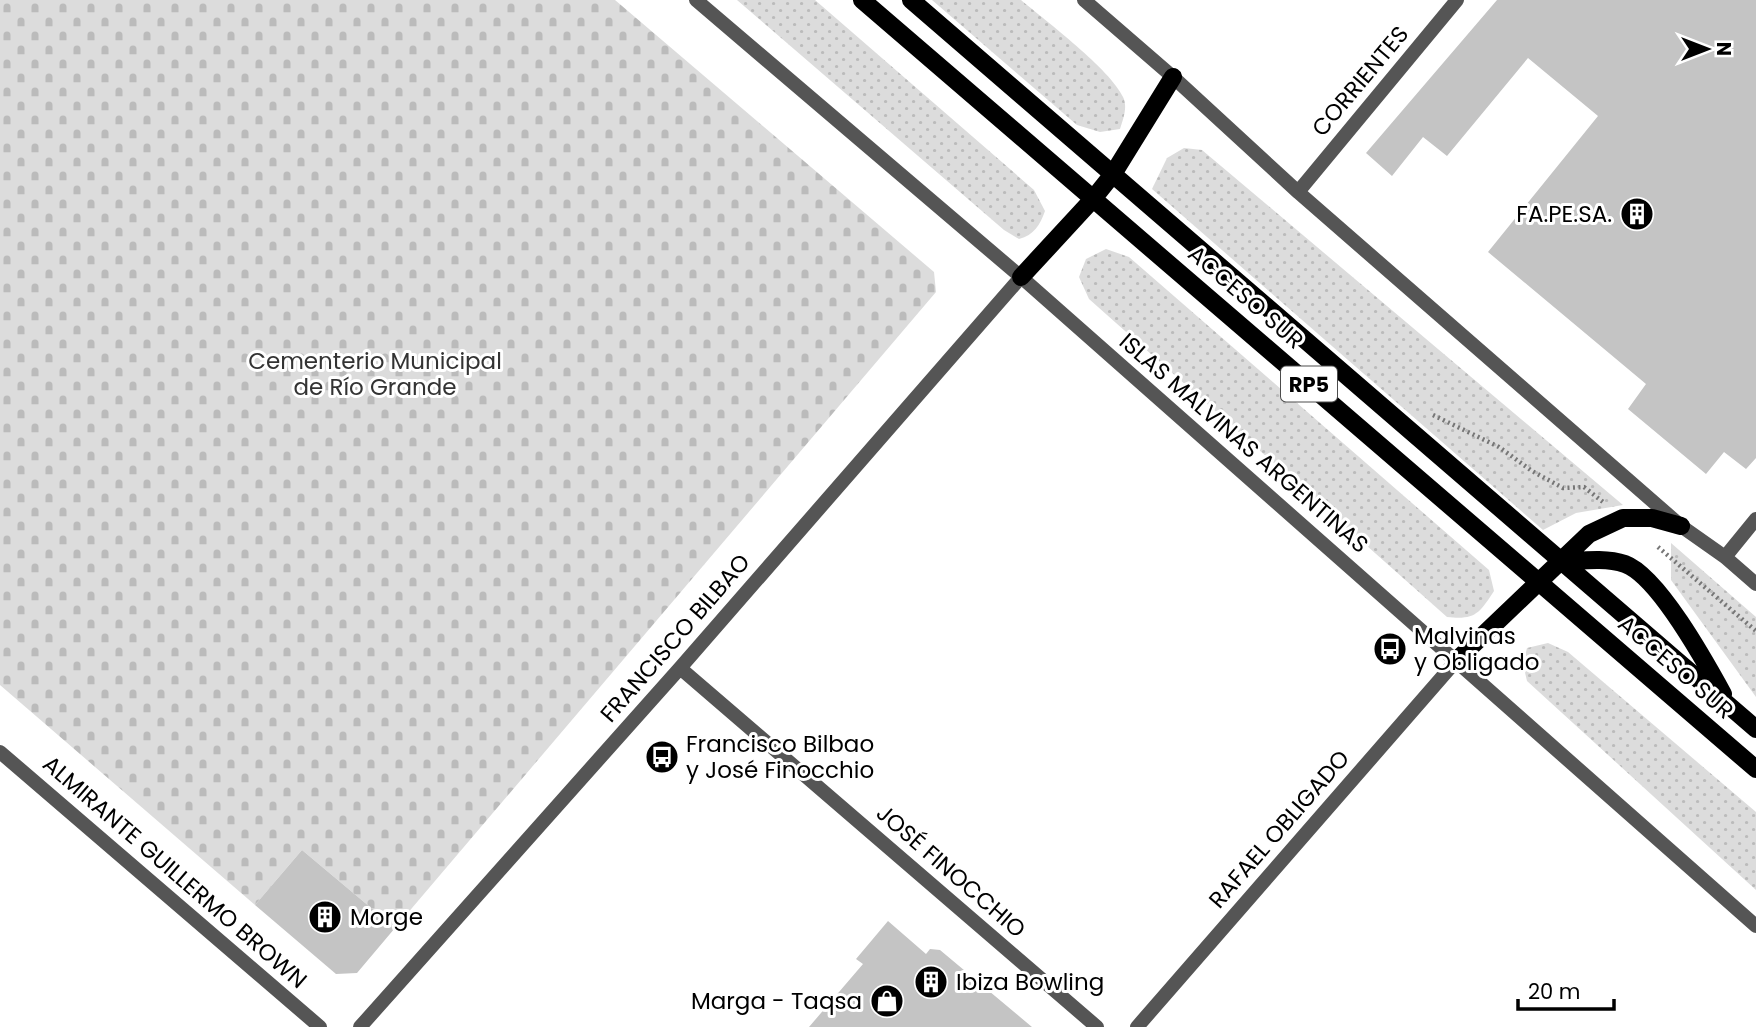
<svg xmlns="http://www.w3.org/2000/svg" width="1756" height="1027" font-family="Poppins,sans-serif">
  <defs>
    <pattern id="cemetery-stones" width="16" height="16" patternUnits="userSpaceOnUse" patternTransform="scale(1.75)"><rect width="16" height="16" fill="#dcdcdc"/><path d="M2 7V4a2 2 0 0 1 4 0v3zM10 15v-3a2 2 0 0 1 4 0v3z" fill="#bbb"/></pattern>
    <pattern id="park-dots" width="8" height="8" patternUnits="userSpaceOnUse" patternTransform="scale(1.75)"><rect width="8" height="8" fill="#dcdcdc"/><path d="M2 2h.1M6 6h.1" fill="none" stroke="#bbb" stroke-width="1.8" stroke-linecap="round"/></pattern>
  </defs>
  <rect width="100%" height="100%" fill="#fff"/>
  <path fill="url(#cemetery-stones)" d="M0 0H615L934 272 936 292 395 928 302 850 255 905 0 685Z"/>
  <path fill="url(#park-dots)" d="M737 0H815L1034 190 1045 211C1040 225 1034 235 1019 239L1004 230Z
    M932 0H1021C1047 22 1110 69 1123 97 1128 107 1123 119 1120 129L1100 132 1077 125Z
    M1184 148 1202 150 1623 505 1576 513 1543 530 1152 189 1167 158Z
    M1106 249 1129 257 1489 570 1494 591C1479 614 1475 620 1447 617L1089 299 1079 277 1086 259Z
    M1671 543 1756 617V697L1671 580Z
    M1548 643 1568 652 1756 812V890L1527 681 1523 664 1527 648Z"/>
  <path fill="#c4c4c4" d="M1497 0H1756V458L1746 469 1724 452 1706 474 1628 409 1646 384 1488 252 1598 116 1528 58 1447 156 1423 137 1392 176 1366 153Z
    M302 850 395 928 357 973 336 974 255 905Z
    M888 921 926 954 930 949 940 950 1032 1027H809L863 964 856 959Z"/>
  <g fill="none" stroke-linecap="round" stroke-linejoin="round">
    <path stroke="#777" stroke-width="4.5" stroke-dasharray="2 3.5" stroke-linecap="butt" d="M1433 415 1499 447 1532 471 1563 488 1584 487 1603 502
      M1658 547 1756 631"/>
    <path stroke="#555" stroke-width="14" d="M696 0 1021 277 1756 926
      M1084 0 1173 77 1298 192 1681 526 1725 557 1756 584
      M1298 192 1457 0
      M1725 557 1756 519
      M680 668 1097 1027
      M0 752 320 1027
      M360 1027 680 668 1021 277
      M1137 1027 1456 661"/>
    <path stroke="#000" stroke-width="18" d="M862 0 1756 769
      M911 0 1756 729
      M1021 277 1093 199 1113 174 1173 77
      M1560 562C1580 561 1605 557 1625 564 1658 576 1706 663 1723 694
      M1456 661 1589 534 1623 518H1652L1681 526"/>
  </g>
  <defs>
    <symbol id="building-disc" viewBox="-11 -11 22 22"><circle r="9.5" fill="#000" stroke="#fff"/><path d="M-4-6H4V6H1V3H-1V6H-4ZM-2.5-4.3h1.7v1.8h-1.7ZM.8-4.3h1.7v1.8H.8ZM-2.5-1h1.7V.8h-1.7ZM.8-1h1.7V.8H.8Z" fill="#fff"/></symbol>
    <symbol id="bus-disc" viewBox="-11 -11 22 22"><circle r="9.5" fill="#000" stroke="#fff"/><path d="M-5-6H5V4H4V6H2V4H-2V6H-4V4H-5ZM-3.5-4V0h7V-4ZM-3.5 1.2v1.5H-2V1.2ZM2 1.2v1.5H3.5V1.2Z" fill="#fff"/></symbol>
    <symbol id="shop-disc" viewBox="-11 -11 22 22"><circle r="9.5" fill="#000" stroke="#fff"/><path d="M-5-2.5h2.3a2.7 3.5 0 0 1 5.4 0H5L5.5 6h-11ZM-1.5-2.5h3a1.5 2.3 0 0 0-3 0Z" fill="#fff"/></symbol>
  </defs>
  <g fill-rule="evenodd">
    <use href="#building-disc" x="1618" y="195" width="38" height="38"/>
    <use href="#bus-disc" x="1371" y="630" width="38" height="38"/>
    <use href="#bus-disc" x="643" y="738" width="38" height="38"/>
    <use href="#building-disc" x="306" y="898" width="38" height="38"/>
    <use href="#building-disc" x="912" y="963" width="38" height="38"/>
    <use href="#shop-disc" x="868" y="982" width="38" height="38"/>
  </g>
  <g text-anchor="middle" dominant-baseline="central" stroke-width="6" stroke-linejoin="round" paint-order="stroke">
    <rect fill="#fff" stroke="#4c4c4c" stroke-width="2" x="1281" y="366.5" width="56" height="35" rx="5"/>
    <g font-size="21" font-weight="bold" fill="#000">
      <text x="1309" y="384">RP5</text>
    </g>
    <g font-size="23" fill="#000" stroke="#fff">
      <text transform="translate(1360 81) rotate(-50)">CORRIENTES</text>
      <text transform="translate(1246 297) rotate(41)">ACCESO SUR</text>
      <text transform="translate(1244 443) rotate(41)">ISLAS MALVINAS ARGENTINAS</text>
      <text transform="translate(675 638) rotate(-49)">FRANCISCO BILBAO</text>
      <text transform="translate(1676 667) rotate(41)">ACCESO SUR</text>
      <text transform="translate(1279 829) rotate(-49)">RAFAEL OBLIGADO</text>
      <text transform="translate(951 871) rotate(41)">JOSÉ FINOCCHIO</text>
      <text transform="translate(175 872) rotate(41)">ALMIRANTE GUILLERMO BROWN</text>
    </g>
    <g font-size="23" fill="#000" stroke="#fff" text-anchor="start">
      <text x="1612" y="214" text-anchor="end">FA.PE.SA.</text>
      <text x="1414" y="636">Malvinas<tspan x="1414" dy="26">y Obligado</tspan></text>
      <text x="686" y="744">Francisco Bilbao<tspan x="686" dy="26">y José Finocchio</tspan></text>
      <text x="350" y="917">Morge</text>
      <text x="956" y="982">Ibiza Bowling</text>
      <text x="862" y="1001" text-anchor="end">Marga - Taqsa</text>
    </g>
    <g font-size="23" fill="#333" stroke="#fff">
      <text x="375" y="361">Cementerio Municipal<tspan x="375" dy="26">de Río Grande</tspan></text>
    </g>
  </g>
  <g transform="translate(1707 49) rotate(90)" stroke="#ffffff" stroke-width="5" paint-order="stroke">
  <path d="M0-5L12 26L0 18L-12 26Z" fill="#000000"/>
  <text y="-10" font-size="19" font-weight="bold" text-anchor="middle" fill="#000000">N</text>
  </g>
  <path d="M1518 999v10h96v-10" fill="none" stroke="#000000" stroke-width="3.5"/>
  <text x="1528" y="999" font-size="21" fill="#000000" stroke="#ffffff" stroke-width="5" paint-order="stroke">20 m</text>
</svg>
